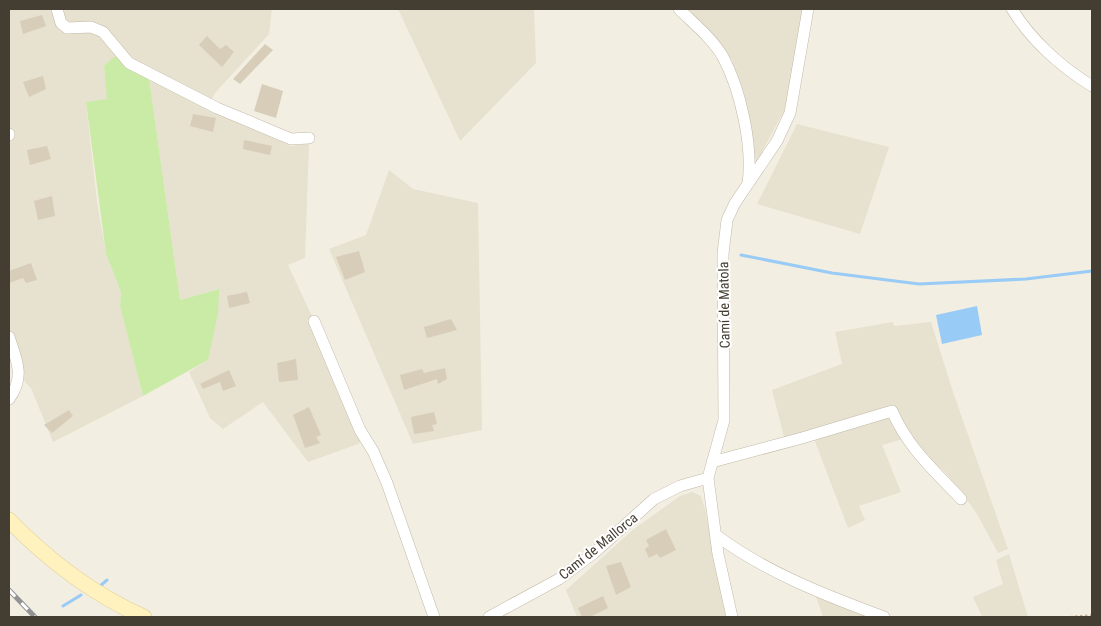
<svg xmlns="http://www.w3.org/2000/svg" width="1101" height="626" font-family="'Roboto Condensed',sans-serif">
  <rect width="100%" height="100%" fill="#f3eee2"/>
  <path fill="#e7e1cf" d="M9 9H272L269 34 215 93 207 109 291 146 309 144 305 258 288 265 368 435 358 444 308 462 263 402 223 429 210 418 189 372 208 360 218 289 180 300 149 78 104 67 108 99 86 103 97 202 106 254 121 292 120 306 143 396 53 442 31 388 25 382 16 341 9 329Z
    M398 9H534L536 63 460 141Z
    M687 9H803L785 109 756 163 748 113 732 60Z
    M797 124 889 147 860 234 757 204Z
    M389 170 413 189 478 203 482 430 413 444 329 249 366 235Z
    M893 322 894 326 931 322 953 392 1008 549 998 553 977 514 962 493 945 472 922 453 910 437 882 445 901 492 859 506 865 520 848 528 811 431 784 437 772 390 842 364 835 332Z
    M692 492 701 496 705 509 727 617H577L566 590 634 529 680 496Z
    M1009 554 1028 617H982L973 597 1003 584 996 560Z
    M815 594 870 617H823Z"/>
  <path fill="#c9eba6" d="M114 57H121L149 78 180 300 219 289 218 313 208 360 143 396 120 306 121 292 106 254 86 102 107 99 104 66Z"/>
  <path fill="#98cbf6" d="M977 306 982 335 942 344 936 315Z"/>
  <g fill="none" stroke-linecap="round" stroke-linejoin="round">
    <path stroke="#98cbf6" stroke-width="3" d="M741 255 832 273 919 284 1026 279 1092 271
      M99 587 107 580
      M63 606 81 595"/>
  </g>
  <path fill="#d8cdb9" d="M42 15 46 26 23 34 20 21Z
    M207 36 220 49 226 45 234 52 222 67 199 45Z
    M265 44 273 50 240 84 233 79Z
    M43 76 46 89 29 97 23 82Z
    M262 84 283 91 276 118 254 111Z
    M193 114 216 118 213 132 190 126Z
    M244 140 272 146 270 155 243 149Z
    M47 146 51 159 30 165 27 150Z
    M52 196 55 216 38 220 34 201Z
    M359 251 365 272 345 280 336 257Z
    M31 263 37 280 26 283 23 278 9 283V271Z
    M247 292 250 303 229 308 227 296Z
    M451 319 457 330 427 338 424 327Z
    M296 359 298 380 279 382 277 363Z
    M445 368 447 379 438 384 437 379 404 390 400 375 422 369 424 373Z
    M229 370 236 386 223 391 220 382 203 389 200 384Z
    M309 407 321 435 316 437 320 443 305 448 293 415Z
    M69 410 73 416 52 433 44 425Z
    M434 412 437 424 432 425 434 431 414 434 411 417Z
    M666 529 676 550 660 558 657 554 649 558 645 549 649 546 646 540Z
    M621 562 631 587 616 595 606 566Z
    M603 596 608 608 590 617H582L578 608Z"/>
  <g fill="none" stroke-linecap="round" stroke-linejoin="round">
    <defs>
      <path id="street" d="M57 9 61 23 67 28 91 27 103 32 129 63 217 108 291 139 309 138
        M679 9C693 23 713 39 723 57 741 91 753 146 748 184
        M1012 9C1031 40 1061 67 1092 86
        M9 134V135
        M314 321 360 430 373 451 387 483 434 617
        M9 337C17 360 25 378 9 399
        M712 462 802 438 892 411C909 449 933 469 961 499
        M716 535C765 572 827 596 884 617
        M489 617 559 579 594 553 654 499 680 486 708 478
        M732 617 718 554 708 478 724 420 723 254 727 220 735 203 777 141 790 113 808 9"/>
      <path id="secondary" d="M9 520C49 561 92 594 144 617"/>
    </defs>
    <use href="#street" stroke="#c1b9a7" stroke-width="12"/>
    <use href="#secondary" stroke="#d9c98f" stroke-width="16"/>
    <path stroke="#c1b394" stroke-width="2" stroke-dasharray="2.5 2.5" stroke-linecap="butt" d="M1070 617 1092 615"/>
    <use href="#street" stroke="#fff" stroke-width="11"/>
    <use href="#secondary" stroke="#fff2bf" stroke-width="15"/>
    <defs>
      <path id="rail" d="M9 590 35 617"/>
    </defs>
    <use href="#rail" stroke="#939393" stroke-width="5"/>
    <use href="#rail" stroke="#fff" stroke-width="3" stroke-dasharray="9" stroke-linecap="butt"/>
  </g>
  <g text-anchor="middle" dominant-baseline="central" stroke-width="4" stroke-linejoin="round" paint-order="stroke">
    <g font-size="14" fill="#443e32" stroke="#fff">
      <text transform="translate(724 305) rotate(-91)">Camí de Matola</text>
      <text transform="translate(598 546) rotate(-39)">Camí de Mallorca</text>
    </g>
  </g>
  <rect width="1101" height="626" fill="none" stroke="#443e32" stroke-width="20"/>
</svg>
